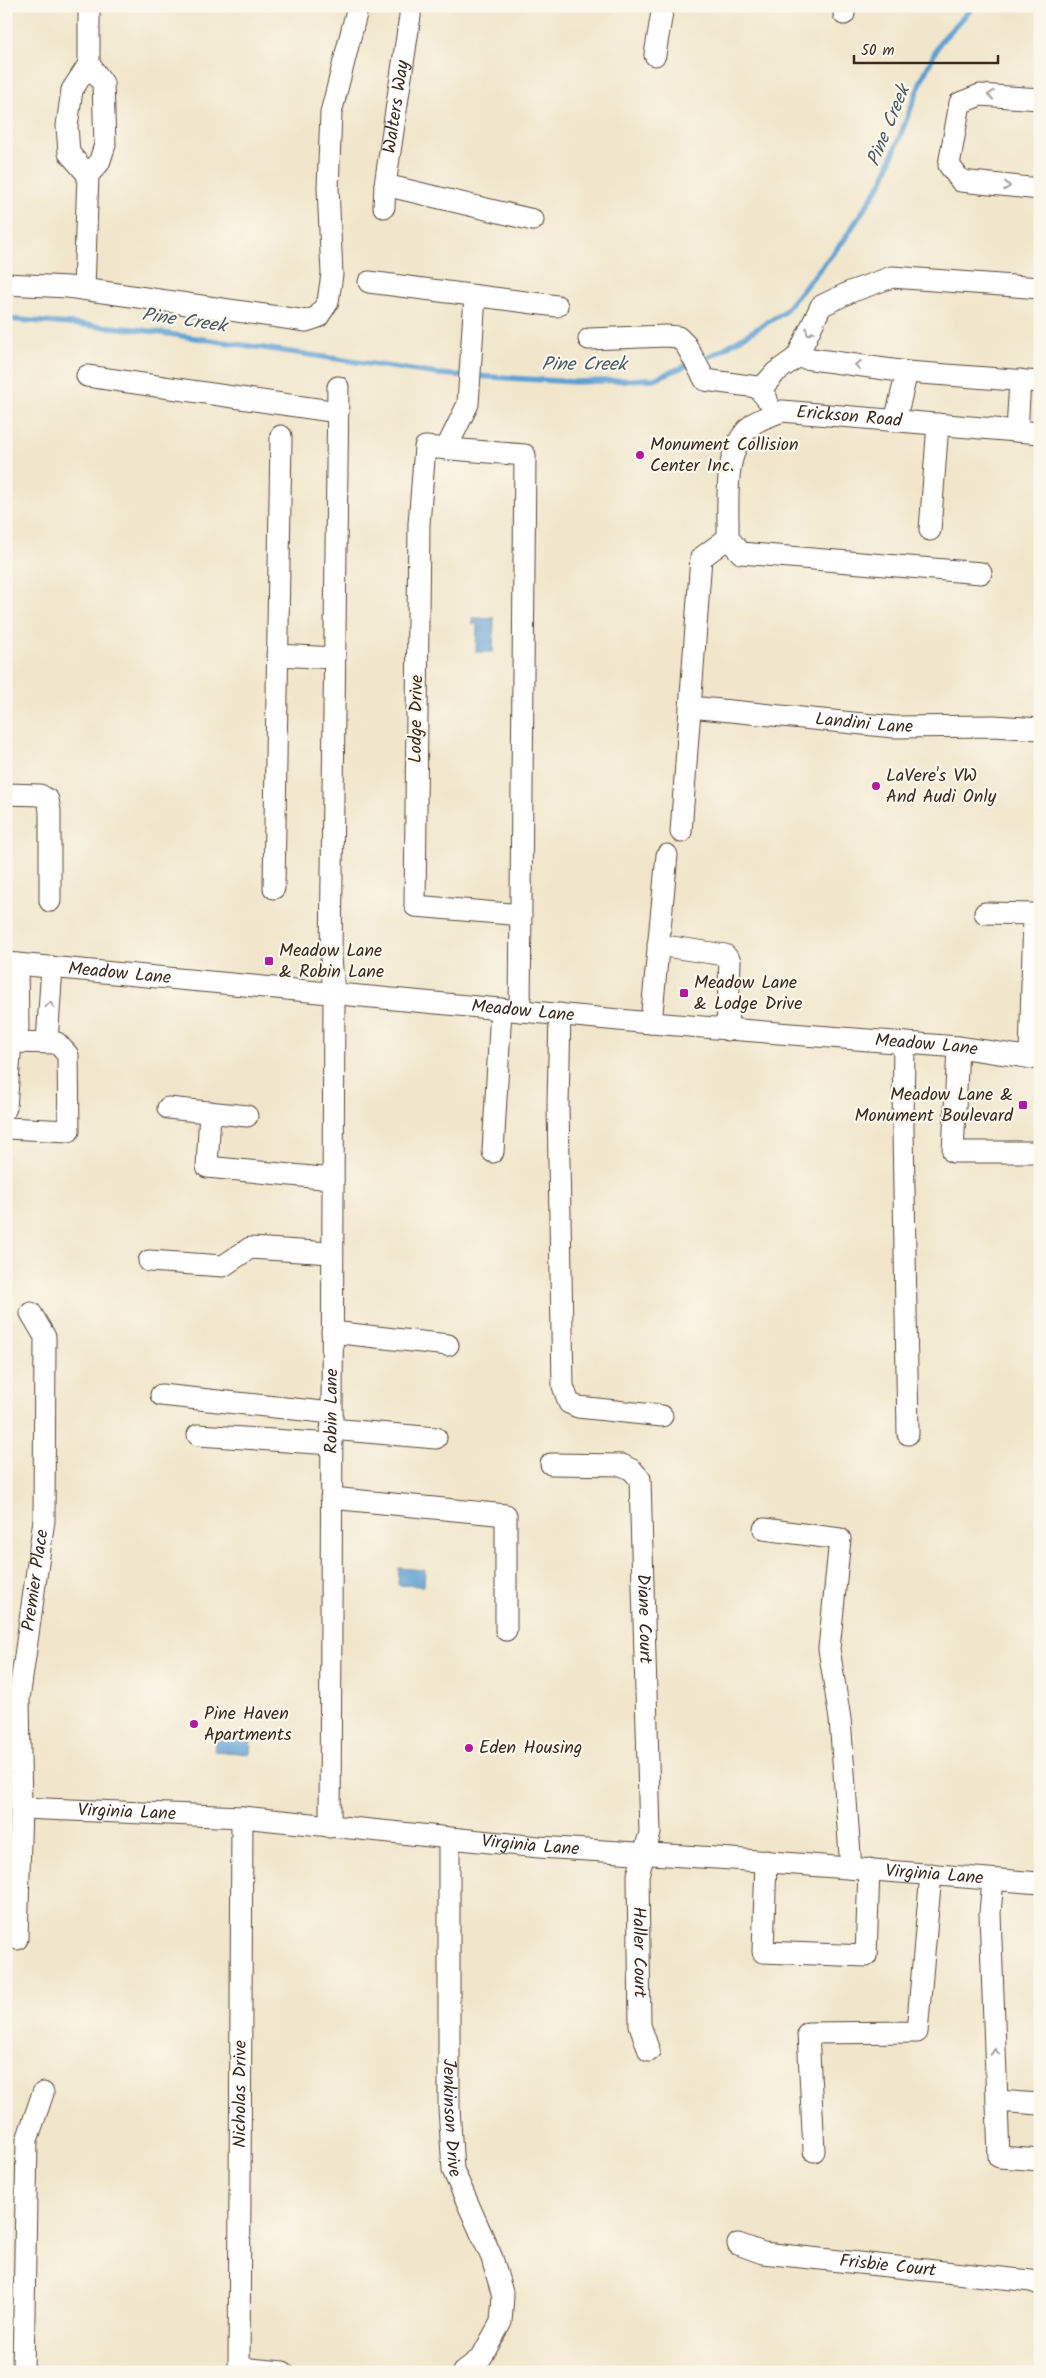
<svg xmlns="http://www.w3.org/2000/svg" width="1046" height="2378" font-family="Kalam,sans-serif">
  <rect width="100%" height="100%" fill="#fbf7ec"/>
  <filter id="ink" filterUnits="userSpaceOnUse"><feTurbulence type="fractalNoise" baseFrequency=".02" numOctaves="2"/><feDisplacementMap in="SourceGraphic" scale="10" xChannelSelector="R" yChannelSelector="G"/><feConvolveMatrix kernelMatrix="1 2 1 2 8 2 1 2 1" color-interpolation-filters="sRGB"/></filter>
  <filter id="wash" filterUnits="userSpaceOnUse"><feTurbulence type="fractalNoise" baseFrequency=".0096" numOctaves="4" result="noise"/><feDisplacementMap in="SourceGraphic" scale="20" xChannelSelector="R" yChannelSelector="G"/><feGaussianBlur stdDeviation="1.12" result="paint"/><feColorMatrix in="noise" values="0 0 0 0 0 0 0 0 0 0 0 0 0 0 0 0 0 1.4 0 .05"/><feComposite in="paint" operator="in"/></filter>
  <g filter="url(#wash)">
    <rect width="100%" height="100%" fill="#f1e6cb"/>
    <path fill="#5fa0d2" stroke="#4d6578" d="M472 618H494L493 652H476L477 624H472Z
      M399 1568 425 1570 424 1586 398 1585Z
      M216 1733 251 1736 250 1754 214 1751Z"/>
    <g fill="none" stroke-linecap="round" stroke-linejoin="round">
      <path stroke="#5fa0d2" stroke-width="5.5" d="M6 319 135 329 438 374 466 376
        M475 376 576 382 654 379 715 354 783 313 844 240 883 180 922 79 940 42 974 6"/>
    </g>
  </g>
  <g filter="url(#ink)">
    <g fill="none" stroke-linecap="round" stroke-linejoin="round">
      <defs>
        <g id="minor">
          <path d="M89 6V64"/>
          <path d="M844 6V14"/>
          <path d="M655 55 663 6"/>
          <path d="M1040 99 980 95 960 103 949 165 961 181 1040 189"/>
          <path d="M385 185 533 220"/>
          <path id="s1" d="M384 207 385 185 410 16V6"/>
          <path d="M369 282 557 306"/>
          <path d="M6 284 68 287 306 321 318 317 328 302 332 274 328 188 331 113 358 6"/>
          <path d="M84 289 88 175 99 163 105 145 103 83 89 64 72 90 67 126 69 153 88 175"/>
          <path d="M589 339 666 336 678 337 686 345 705 380 757 387 767 399"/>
          <path d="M797 357 821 306 850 292 892 277 1040 288"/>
          <path d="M87 376 338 412"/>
          <path d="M760 390 776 372 797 357 907 372 1040 382"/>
          <path d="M895 421 907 372"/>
          <path d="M1017 431 1020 380"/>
          <path d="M446 449 468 404 475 296"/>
          <path d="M930 530 938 424"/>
          <path id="s2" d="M728 538C729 500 721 451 753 424 761 418 773 415 782 411L1040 433"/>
          <path d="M728 538 741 553 981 573"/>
          <path d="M277 655 335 658"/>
          <path id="s3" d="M690 707 894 727 994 726 1040 729"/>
          <path d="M6 794 40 795 48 800 50 811V901"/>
          <path d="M681 832 701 558 728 538"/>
          <path d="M274 888 281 436"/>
          <path d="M985 913 1034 914 1030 1057"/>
          <path d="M658 945 725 955 730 961 727 1030"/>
          <path id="s4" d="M6 963 651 1023 958 1047 1040 1059"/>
          <path d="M520 1011 525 455 425 447 419 524 415 906 521 915"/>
          <path d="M560 1014 558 1105 563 1386 569 1403 578 1407 662 1416"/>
          <path d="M651 1023 667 855"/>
          <path d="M47 1042 52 967"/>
          <path d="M904 1043 903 1129 908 1434"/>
          <path d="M958 1047 953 1152H1040"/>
          <path d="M6 1108 11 1042 18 1028 17 964"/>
          <path d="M168 1108 247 1116"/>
          <path d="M210 1112 207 1167 333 1179"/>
          <path d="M6 1128 69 1131 68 1055 57 1043 11 1042"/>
          <path d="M493 1152 501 1009"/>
          <path d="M149 1261 223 1266 250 1248 332 1253"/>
          <path d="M332 1332 448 1345"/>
          <path d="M161 1395 332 1413"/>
          <path d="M331 1429 436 1438"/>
          <path d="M198 1435 331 1444"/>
          <path id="s5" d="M551 1464 622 1465 632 1470 640 1479 650 1833 638 1875 640 2025 649 2051"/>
          <path d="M331 1498 506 1515V1630"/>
          <path d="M764 1529 840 1539 829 1649 840 1719 851 1868"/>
          <path id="s6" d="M21 1808 242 1817 539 1847 732 1859 1040 1883"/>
          <path id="s7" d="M330 1827 334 994 331 957 338 387"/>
          <path id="s8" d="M449 1840V2108L453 2170 492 2258 503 2296 501 2322 481 2358 463 2372"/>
          <path d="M766 1861 763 1952 866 1956 869 1869"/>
          <path d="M993 1880 990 1913 999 2157 1040 2160"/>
          <path id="s9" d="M17 1939 21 1808 19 1699 44 1520 45 1337 31 1313"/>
          <path d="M997 2101 1040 2104"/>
          <path d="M814 2151 808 2033 917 2032 931 1874"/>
          <path id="s10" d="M738 2244 763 2253 1031 2281 1040 2284"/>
          <path d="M239 2368 283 2372"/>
          <path d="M23 2372 27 2140 43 2093"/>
          <path id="s11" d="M239 2372 242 1817"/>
        </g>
      </defs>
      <use href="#minor" stroke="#564638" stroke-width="23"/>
      <use href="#minor" stroke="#fff" stroke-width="21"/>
    </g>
    <defs><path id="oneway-chevron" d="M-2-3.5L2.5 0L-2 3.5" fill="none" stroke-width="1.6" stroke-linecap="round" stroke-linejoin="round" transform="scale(1.25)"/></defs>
    <g stroke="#a79f9a">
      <use href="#oneway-chevron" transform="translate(991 95) rotate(-176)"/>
      <use href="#oneway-chevron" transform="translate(1007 186) rotate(6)"/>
      <use href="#oneway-chevron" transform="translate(809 332) rotate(116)"/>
      <use href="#oneway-chevron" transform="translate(858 365) rotate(-173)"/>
      <use href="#oneway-chevron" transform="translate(50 1005) rotate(-86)"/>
      <use href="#oneway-chevron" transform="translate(995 2052) rotate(-92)"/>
    </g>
  </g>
  <g fill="#b5179e" stroke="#fbf7ec" stroke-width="2">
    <circle cx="640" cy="455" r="5"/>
    <circle cx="876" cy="786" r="5"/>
    <rect x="264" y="956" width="10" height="10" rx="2.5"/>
    <rect x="679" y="988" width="10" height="10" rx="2.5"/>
    <rect x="1018" y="1100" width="10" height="10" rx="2.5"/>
    <circle cx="194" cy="1724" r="5"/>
    <circle cx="469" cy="1748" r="5"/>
  </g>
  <g text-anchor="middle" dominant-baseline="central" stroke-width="4.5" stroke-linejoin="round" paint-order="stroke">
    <g font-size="18" fill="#3b2a1e" stroke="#fbf7ec">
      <text stroke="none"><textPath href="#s1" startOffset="101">Walters Way</textPath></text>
      <text stroke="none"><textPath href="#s2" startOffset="220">Erickson Road</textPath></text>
      <text transform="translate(417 719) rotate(-89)">Lodge Drive</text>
      <text stroke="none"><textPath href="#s3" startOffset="175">Landini Lane</textPath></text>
      <text stroke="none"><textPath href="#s4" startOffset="114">Meadow Lane</textPath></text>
      <text stroke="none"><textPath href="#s4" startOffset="519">Meadow Lane</textPath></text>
      <text stroke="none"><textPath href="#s4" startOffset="924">Meadow Lane</textPath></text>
      <text stroke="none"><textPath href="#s7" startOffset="416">Robin Lane</textPath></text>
      <text stroke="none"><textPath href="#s9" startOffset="360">Premier Place</textPath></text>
      <text stroke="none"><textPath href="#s5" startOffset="234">Diane Court</textPath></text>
      <text stroke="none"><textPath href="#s6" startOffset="106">Virginia Lane</textPath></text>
      <text stroke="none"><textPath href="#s6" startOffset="511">Virginia Lane</textPath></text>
      <text stroke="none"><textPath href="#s6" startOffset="916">Virginia Lane</textPath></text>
      <text stroke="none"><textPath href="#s5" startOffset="569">Haller Court</textPath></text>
      <text stroke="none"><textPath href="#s11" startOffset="278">Nicholas Drive</textPath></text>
      <text stroke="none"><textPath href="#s8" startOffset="278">Jenkinson Drive</textPath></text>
      <text stroke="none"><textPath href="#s10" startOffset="152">Frisbie Court</textPath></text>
    </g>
    <g font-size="18" fill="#3b2a1e" stroke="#fbf7ec" text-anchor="start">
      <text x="650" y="445">Monument Collision<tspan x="650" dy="21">Center Inc.</tspan></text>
      <text x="886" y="776">LaVere's VW<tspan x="886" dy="21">And Audi Only</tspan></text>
      <text x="279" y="951">Meadow Lane<tspan x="279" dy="21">&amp; Robin Lane</tspan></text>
      <text x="694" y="983">Meadow Lane<tspan x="694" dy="21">&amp; Lodge Drive</tspan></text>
      <text x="1013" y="1095" text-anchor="end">Meadow Lane &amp;<tspan x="1013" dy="21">Monument Boulevard</tspan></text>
      <text x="204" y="1714">Pine Haven<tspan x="204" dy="21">Apartments</tspan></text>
      <text x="479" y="1748">Eden Housing</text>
    </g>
    <g font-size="19" font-style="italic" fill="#495966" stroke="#fbf7ec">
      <text transform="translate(889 126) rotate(-68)">Pine Creek</text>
      <text transform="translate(184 321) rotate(8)">Pine Creek</text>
      <text x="584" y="365">Pine Creek</text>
    </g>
  </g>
  <rect width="1046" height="2378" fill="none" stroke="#fbf7ec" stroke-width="25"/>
  <path d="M854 55v8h144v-8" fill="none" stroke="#3b2a1e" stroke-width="2.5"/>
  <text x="861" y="55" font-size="15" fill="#3b2a1e" stroke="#fbf7ec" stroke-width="4" paint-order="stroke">50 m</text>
</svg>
